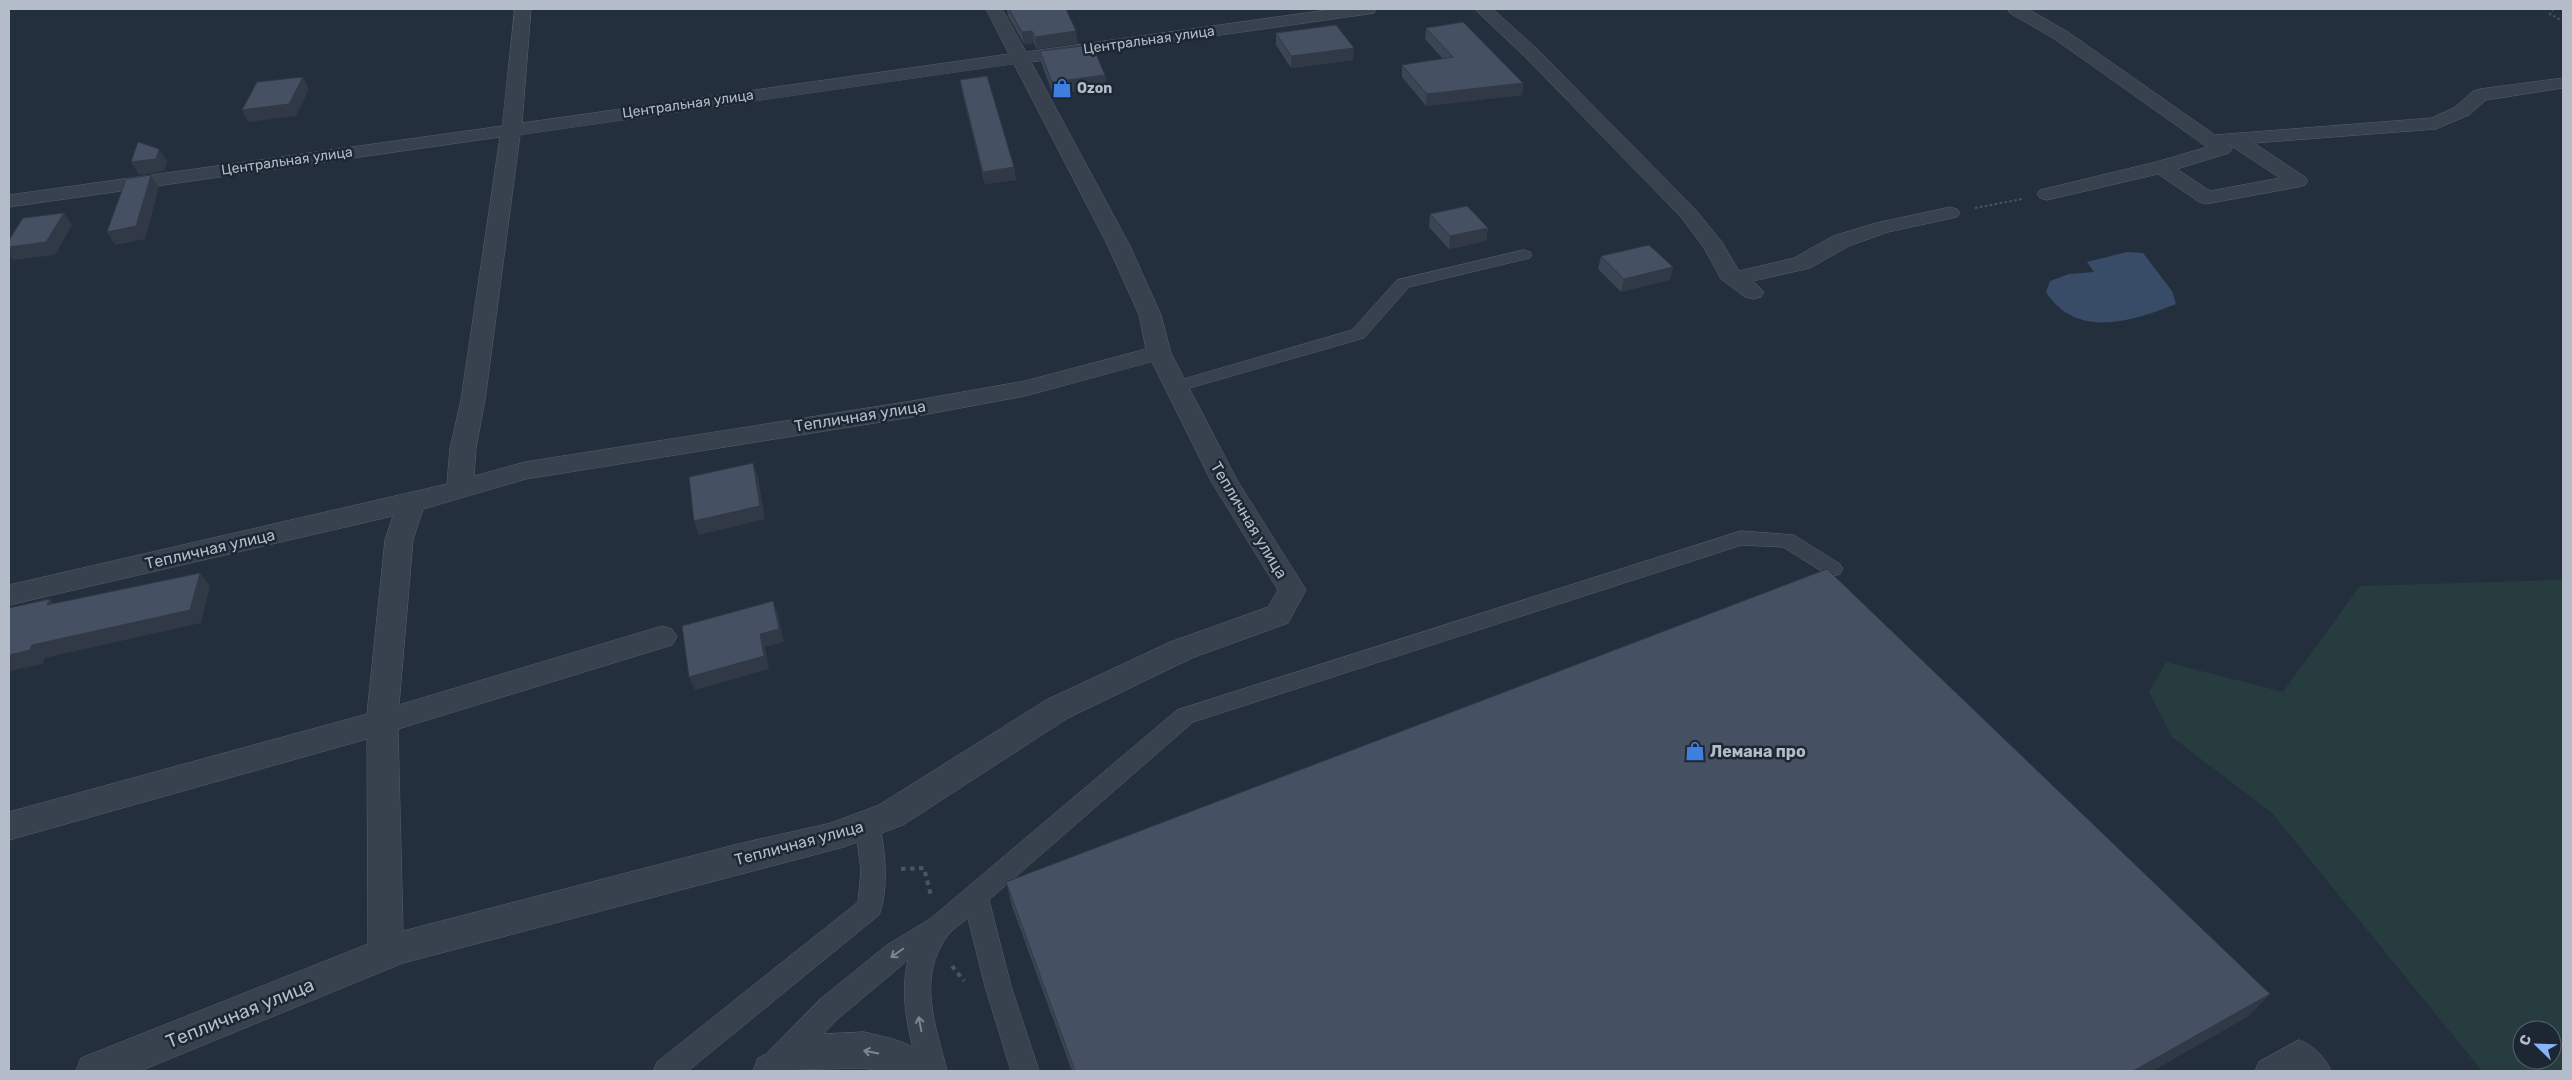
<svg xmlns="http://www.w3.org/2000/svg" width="2572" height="1080" font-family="Rubik,sans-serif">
  <rect width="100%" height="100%" fill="#242f3e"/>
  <path fill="#263c3f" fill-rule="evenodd" d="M2557 580 2563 581V1071H2482L2272 813 2172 737 2149 692 2166 662 2283 692 2360 586ZM2522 1030H2552V1060H2522Z"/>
  <path fill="#394c67" d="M2127 252 2143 253 2172 291 2176 304C2133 321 2077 340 2046 292L2050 281 2069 274 2094 272 2087 262Z"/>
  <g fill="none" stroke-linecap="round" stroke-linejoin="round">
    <defs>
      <path id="service" d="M1524 250 1530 252 1532 255 1530 258 1409 287 1364 338 1176 392 1170 391 1167 387 1170 383 1352 330 1397 280Z
        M1741 531 1794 535 1840 564 1843 569 1840 574 1833 576 1826 574 1783 547 1742 545 1193 722 989 900 1011 986 1039 1071H1011L985 986 968 918C962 923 953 929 948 935 916 977 936 1026 947 1071H919C909 1034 899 998 908 960L839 1018 787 1071H754L758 1062 819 1000 887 945 930 919 1177 710Z
        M867 814 876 817C886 839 889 893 879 915L688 1071H653L657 1062 858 902 861 871 855 824 858 817Z
        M2299 1040C2313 1045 2325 1057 2331 1071H2255L2259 1062Z"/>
      <path id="minor" d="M515 9H531L522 123 1009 54 986 9H1002L1026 52 1334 9H1376L1374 13 1368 14 1031 62 1130 246 1161 315 1171 353 1237 480 1306 590 1288 623 1192 658 1068 718 903 825 844 847 403 963 140 1071H76L81 1058 368 944 367 739 9 840V812L367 714 385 540 393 516 9 605V585L447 484 450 448 461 400 500 137 9 207V195L502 126ZM1014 64 1108 246 1139 315 1146 349 1025 381 912 401 525 462 474 476 476 448 485 400 520 135ZM1152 362 1211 481 1278 590 1268 607 1170 642 1046 700 879 805 831 823 738 844 403 931 398 729 672 645 677 637 672 629 662 626 399 705 413 540 423 509 526 479 912 417 1025 396Z
        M1475 9H1493L1537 49 1695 209 1722 242 1739 271 1794 258 1833 236 1876 223 1950 207 1957 209 1960 213 1957 217 1888 232 1849 246 1810 268 1753 281 1764 292 1761 297 1753 299 1745 297 1721 279 1704 248 1681 217 1525 57Z
        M2008 9H2028L2068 32 2215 135 2432 118 2455 107 2473 91 2480 89 2563 78V88L2486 100 2469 115 2436 129 2254 143 2305 177 2308 181 2305 185 2298 187 2206 204 2199 202 2158 174 2047 200 2040 198 2037 194 2040 190 2156 162 2207 147 2056 40 2010 13ZM2229 145H2230L2280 178 2210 191 2177 169 2229 153 2232 149Z
        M864 1032C892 1039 922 1042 933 1071H877L864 1068 753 1071 758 1058 806 1035Z"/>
    </defs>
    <use href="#service" stroke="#565f6c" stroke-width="1"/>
    <use href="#minor" stroke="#565f6c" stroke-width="1"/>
    <path stroke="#44595c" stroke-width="2" stroke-dasharray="2.5 2.5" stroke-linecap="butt" d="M2554 9 2550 14 2563 21
      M1975 208 2022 199"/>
    <path stroke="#44595c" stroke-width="4" stroke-dasharray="4.5 4.5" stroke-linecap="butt" d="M901 869 924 868 931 896
      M952 966 964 981"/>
    <use href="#service" fill="#38414e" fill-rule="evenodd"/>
    <use href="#minor" fill="#38414e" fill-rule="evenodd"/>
  </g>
  <path fill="#3b4654" d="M1007 9H1066L1078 43 1036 49 1034 43 1024 44 1008 16Z
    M1426 28 1523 83 1522 95 1426 106 1402 77V65L1443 59 1425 39Z
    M1276 33 1353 60 1291 68 1276 45Z
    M1040 51 1105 75 1107 87 1053 94 1041 62Z
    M960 80 1014 167 1016 180 985 184 962 92Z
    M1430 214 1488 228 1486 241 1449 249 1429 227Z
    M1601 256 1673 267 1670 280 1621 292 1598 269Z
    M1006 882 2270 994 2247 1017 2152 1071H1072L1012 906Z"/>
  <path fill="#303945" d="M1032 31 1034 43 1024 44 1022 32Z
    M1076 31 1078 43 1036 49 1035 37Z
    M1354 48 1353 60 1291 68V56Z
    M1105 75 1107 87 1053 94 1052 82Z
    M303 77 309 89 296 116 248 122 242 110Z
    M1523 83 1522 95 1426 106 1427 94Z
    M159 149 167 161 164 171 139 175 131 162Z
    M1014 167 1016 180 985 184 983 172Z
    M151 175 159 187 145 239 115 245 107 232Z
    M64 213 72 225 55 255 13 260 9 254V247Z
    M1488 228 1486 241 1449 249 1450 236Z
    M1673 267 1670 280 1621 292 1624 279Z
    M753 463 758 477 765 519 699 535 694 521Z
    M200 573 210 586 201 623 45 658 43 664 9 671V655Z
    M50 599 62 613 47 605Z
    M773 601 778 615 784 642 765 647 769 669 695 690 689 677 760 634Z
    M2270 994 2247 1017 2152 1071H2133Z"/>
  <path fill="#455162" stroke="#303945" d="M1009 9H1066L1076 31 1035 37 1032 31 1022 32Z
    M1463 22 1523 83 1427 94 1402 65 1453 57 1426 28Z
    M1336 25 1354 48 1291 56 1276 33Z
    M1092 45 1105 75 1052 82 1040 51Z
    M987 76 1014 167 983 172 960 80Z
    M303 77 289 104 242 110 257 82Z
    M138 142 159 149 156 159 131 162Z
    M151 175 136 226 107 232 126 179Z
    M1467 206 1488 228 1450 236 1430 214Z
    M64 213 46 242 9 247V240L23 218Z
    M1649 245 1673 267 1624 279 1601 256Z
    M753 463 760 506 694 521 689 477Z
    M1827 569 2270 994 2133 1071H1075L1006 882Z
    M200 573 190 610 32 645 30 650 9 655V608L50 599 47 605Z
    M773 601 779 629 760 634 764 656 689 677 682 626Z"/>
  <defs><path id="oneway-shaft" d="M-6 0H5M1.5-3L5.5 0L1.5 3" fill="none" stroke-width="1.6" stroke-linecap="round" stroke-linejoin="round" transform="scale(1.25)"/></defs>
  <g stroke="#7c8592">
    <use href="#oneway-shaft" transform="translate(897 953) rotate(145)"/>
    <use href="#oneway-shaft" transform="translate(920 1024) rotate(-101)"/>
    <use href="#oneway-shaft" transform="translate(871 1052) rotate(-168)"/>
  </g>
  <defs>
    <symbol id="shop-bare" viewBox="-9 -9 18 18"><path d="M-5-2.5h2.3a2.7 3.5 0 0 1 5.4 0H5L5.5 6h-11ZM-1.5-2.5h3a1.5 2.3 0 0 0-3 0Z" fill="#3f7fe0" stroke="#1d2633" stroke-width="2.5" paint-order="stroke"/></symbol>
  </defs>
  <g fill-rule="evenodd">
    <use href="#shop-bare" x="1048" y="74" width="28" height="28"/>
    <use href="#shop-bare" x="1681" y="737" width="28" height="28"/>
  </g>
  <g text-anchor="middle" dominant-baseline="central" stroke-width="5" stroke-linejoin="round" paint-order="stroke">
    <g font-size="14" fill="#b4bcc9" stroke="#1d2633">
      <text transform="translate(1149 40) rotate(-8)">Центральная улица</text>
      <text transform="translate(688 104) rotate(-8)">Центральная улица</text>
      <text transform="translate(287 161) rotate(-8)">Центральная улица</text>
    </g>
    <g font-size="14" font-weight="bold" fill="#b4bcc9" stroke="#1d2633" text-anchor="start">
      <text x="1077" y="88">Ozon</text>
    </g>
    <g font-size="16" fill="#b4bcc9" stroke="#1d2633">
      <text transform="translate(860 416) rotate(-9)">Тепличная улица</text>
      <text transform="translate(1249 520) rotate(59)">Тепличная улица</text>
      <text transform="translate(210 549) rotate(-13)">Тепличная улица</text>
      <text transform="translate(799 843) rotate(-15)">Тепличная улица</text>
    </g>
    <g font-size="16" font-weight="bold" fill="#b4bcc9" stroke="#1d2633" text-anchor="start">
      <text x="1710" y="751">Лемана про</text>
    </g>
    <g font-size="19" fill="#b4bcc9" stroke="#1d2633">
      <text transform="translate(240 1013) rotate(-22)">Тепличная улица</text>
    </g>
  </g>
  <rect width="2572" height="1080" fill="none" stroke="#b4bcc9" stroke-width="20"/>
  <g transform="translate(2537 1045) rotate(293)"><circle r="24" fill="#1d2633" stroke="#59626f"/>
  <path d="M0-4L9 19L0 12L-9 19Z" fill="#8ab4f8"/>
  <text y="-8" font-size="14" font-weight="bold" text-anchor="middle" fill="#b4bcc9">С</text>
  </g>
</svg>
